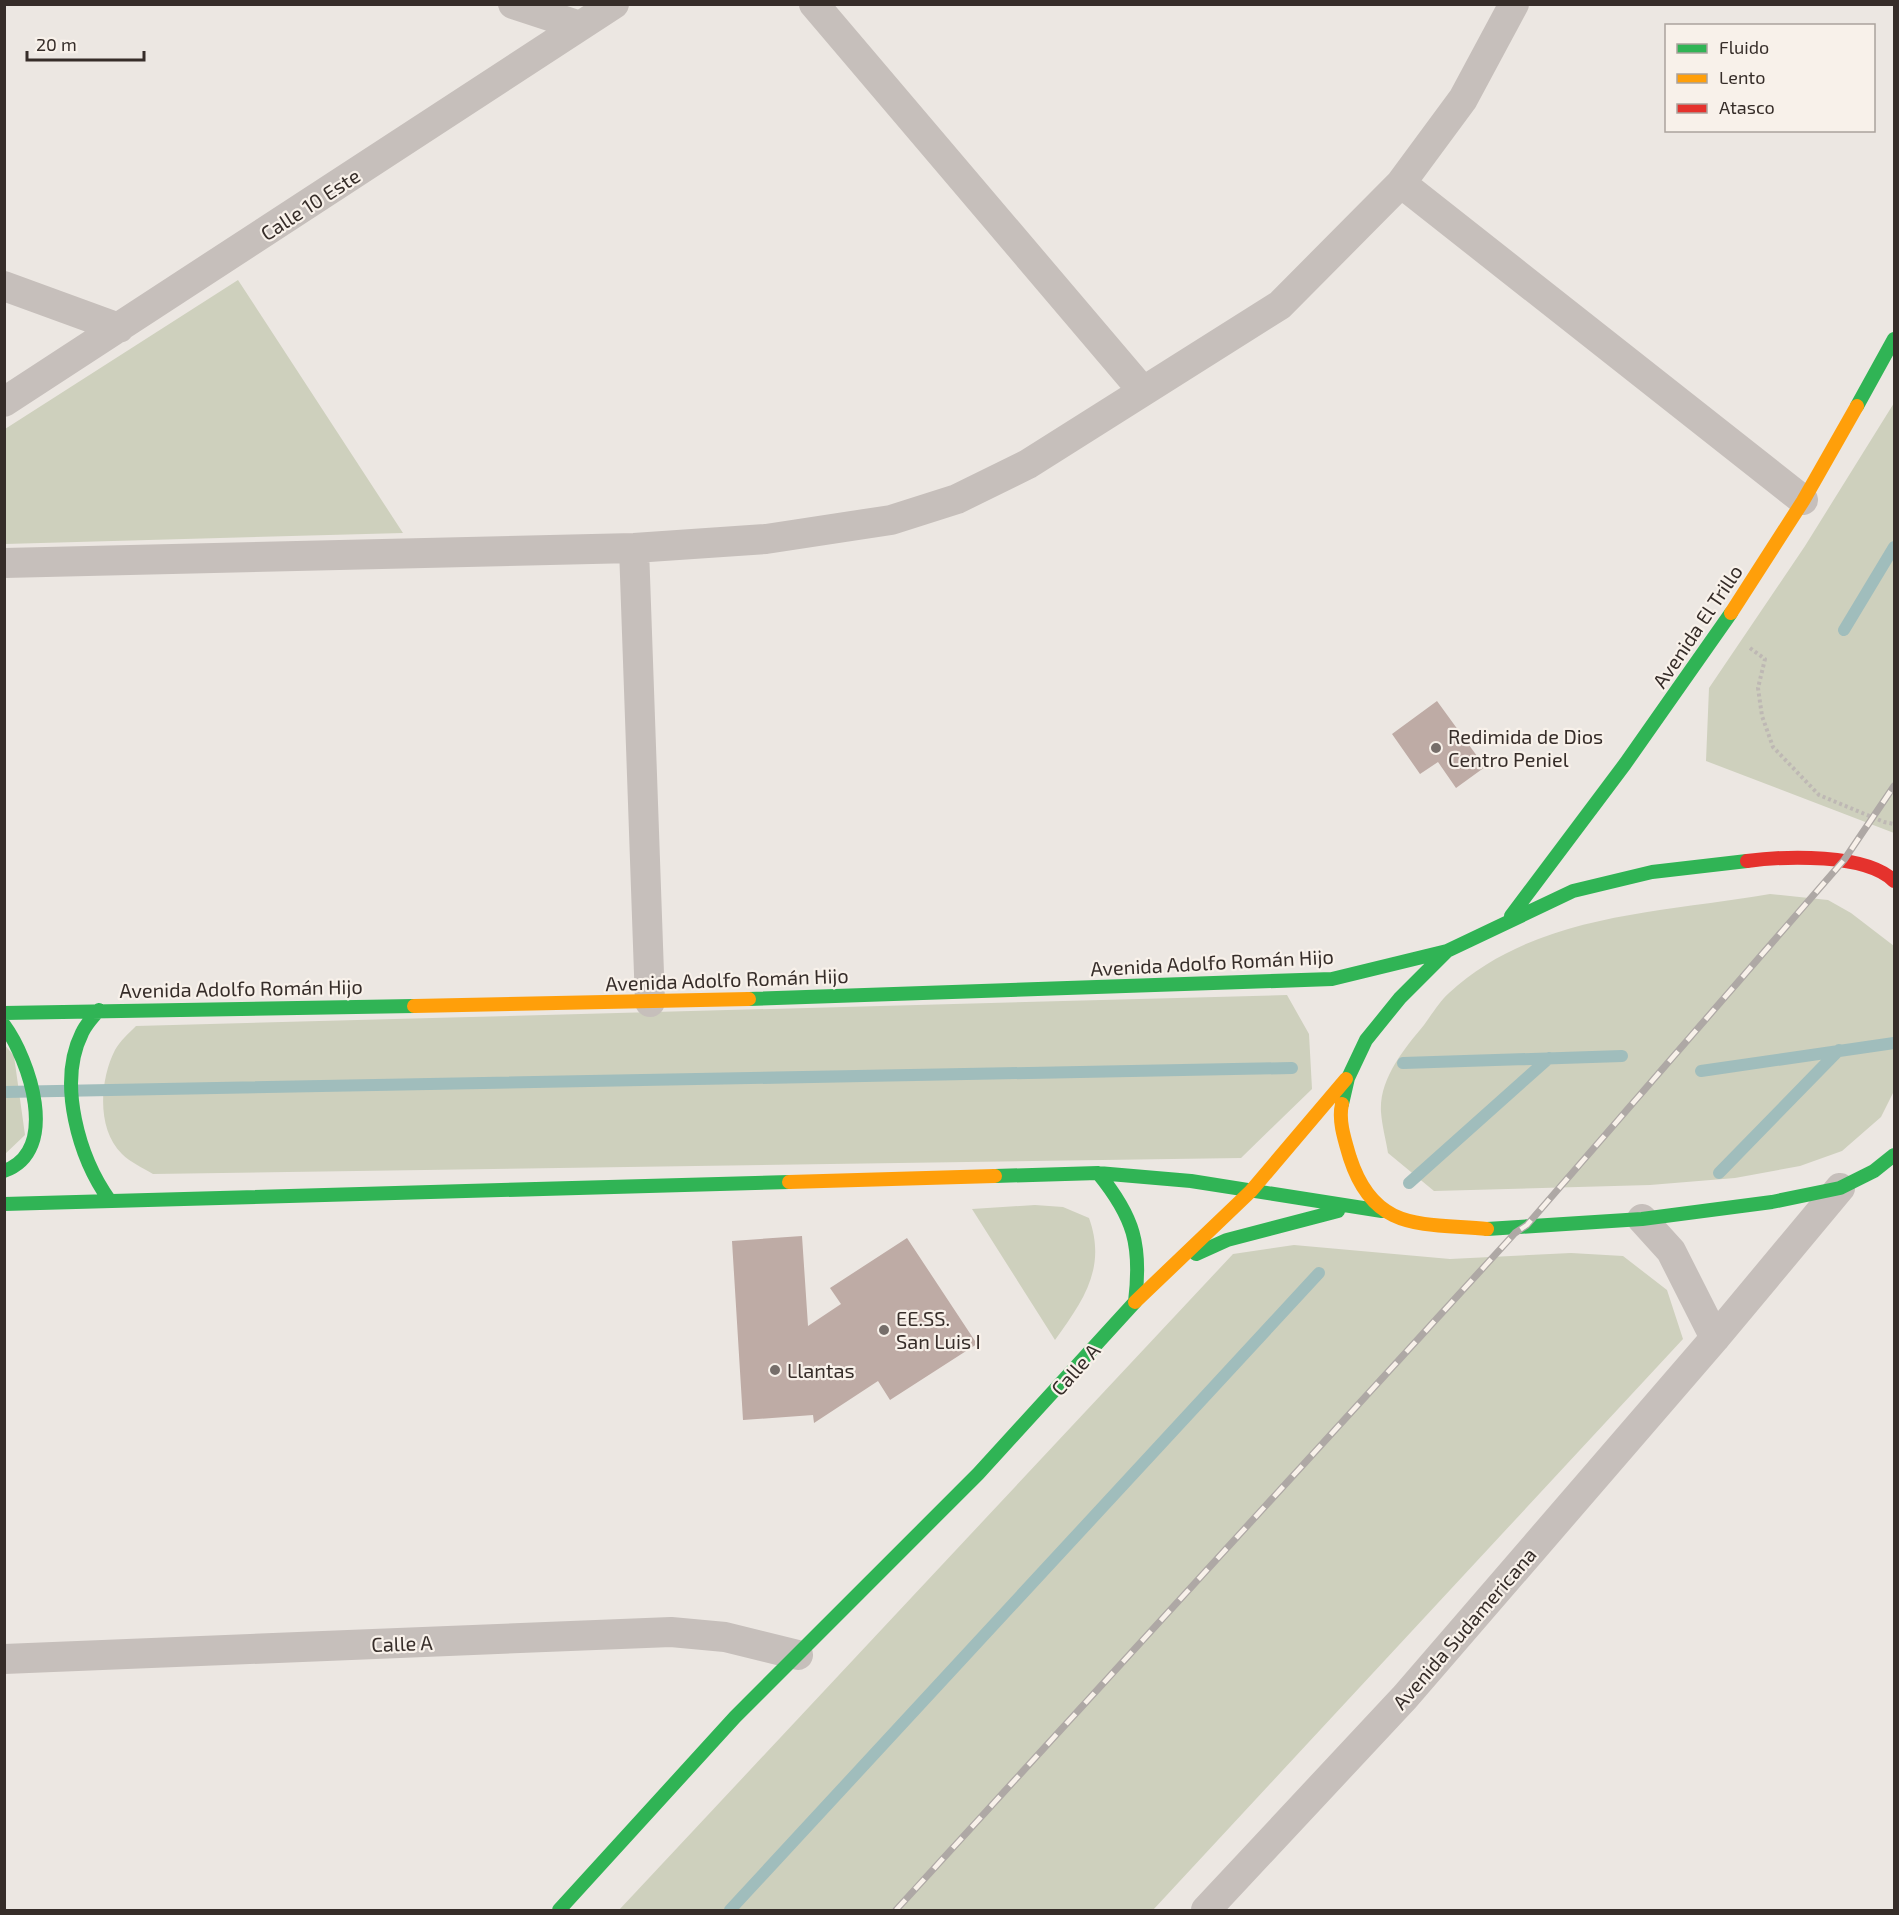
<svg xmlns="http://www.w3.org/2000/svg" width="1899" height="1915" font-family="'Exo 2',sans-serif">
  <rect width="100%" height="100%" fill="#ece7e2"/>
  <path fill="#ced0bd" d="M238 280 403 533 5 544V429Z
    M1894 403V833L1706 761 1709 688 1805 546Z
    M1770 894 1828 900 1851 913 1894 946V1091L1881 1117 1842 1151 1800 1166 1735 1178 1650 1185 1434 1191 1388 1153C1386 1140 1382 1126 1381 1112 1379 1079 1404 1049 1424 1025 1432 1014 1440 1001 1449 993 1535 913 1662 913 1770 894Z
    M1287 995 1309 1034 1312 1089 1241 1158 153 1174C143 1168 130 1162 122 1154 96 1129 100 1079 115 1050 120 1041 129 1033 136 1026Z
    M4 1044 14 1056 25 1135 4 1155Z
    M1035 1205 1063 1207 1089 1218C1107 1268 1083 1301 1055 1340L972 1209Z
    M1294 1245 1450 1259 1571 1253 1623 1256 1667 1290 1683 1339 1153 1910H619L1233 1254Z"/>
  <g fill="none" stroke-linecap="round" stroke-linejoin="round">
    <path stroke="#a0bdbc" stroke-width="12" d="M1844 630 1894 547
      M1403 1063 1622 1056
      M1701 1071 1894 1043
      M4 1092 1292 1068
      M1719 1173 1839 1050
      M1409 1183 1549 1058
      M730 1910 1319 1273"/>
  </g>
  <path fill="#beaba5" d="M1437 701 1485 767 1456 788 1438 762 1420 774 1392 734Z
    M802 1236 808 1326 841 1304 830 1288 907 1238 977 1344 890 1400 878 1381 814 1423 813 1415 743 1420 732 1241Z"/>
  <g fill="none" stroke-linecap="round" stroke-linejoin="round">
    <path stroke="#beb8b4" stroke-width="4" stroke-dasharray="3 3" stroke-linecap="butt" d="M1750 648 1765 659 1758 688 1762 716 1773 747 1819 795 1884 822 1894 824"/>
    <path stroke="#c6bfbb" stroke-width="30" d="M513 4 580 26
      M814 4 1142 390
      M1401 183 1803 500
      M4 286 119 328
      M4 402 614 4
      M634 548 650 1002
      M4 563 634 548 766 539 891 520 957 499 1028 464 1280 305 1401 183 1463 99 1514 4
      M1642 1219 1671 1251 1715 1338
      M4 1659 671 1632 725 1637 798 1655
      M1206 1910 1405 1697 1715 1338 1840 1188"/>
    <path stroke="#30b455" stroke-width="14" d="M1857 406 1894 339
      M1511 916 1625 764 1731 613
      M749 999 1332 979 1447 951
      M99 1010C93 1017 86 1024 82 1033 57 1083 79 1158 110 1201
      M4 1013 414 1006
      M4 1025C29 1059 61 1151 4 1171
      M1342 1104 1348 1078 1366 1040 1400 998 1447 951 1573 891 1652 872 1747 861
      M1098 1173C1134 1217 1142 1245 1135 1302
      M995 1176 1098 1173 1191 1181 1382 1211
      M4 1204 789 1182
      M1487 1229 1642 1219 1772 1202 1840 1188 1874 1171 1894 1155
      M1196 1254 1227 1240 1338 1211
      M559 1910 735 1717 978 1474 1135 1302"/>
    <path stroke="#ff9f0a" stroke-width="14" d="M1731 613 1803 501 1857 406
      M414 1006 749 999
      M1342 1104C1338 1121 1345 1141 1350 1158 1374 1232 1421 1223 1487 1229
      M789 1182 995 1176
      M1135 1302 1251 1191 1346 1079"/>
    <path stroke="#e5322d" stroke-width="14" d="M1747 861C1785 856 1866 853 1894 881"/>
    <defs>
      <path id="rail" d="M896 1910 1515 1233 1527 1225 1844 860 1894 786"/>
    </defs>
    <use href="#rail" stroke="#aea8a5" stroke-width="7"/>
    <use href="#rail" stroke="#f8f1ea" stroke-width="4.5" stroke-dasharray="14" stroke-linecap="butt"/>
  </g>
  <g fill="#766e6a" stroke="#f8f1ea" stroke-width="2">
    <circle cx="1436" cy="748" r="6"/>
    <circle cx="884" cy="1330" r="6"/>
    <circle cx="775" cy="1370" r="6"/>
  </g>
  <g text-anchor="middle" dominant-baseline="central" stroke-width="4.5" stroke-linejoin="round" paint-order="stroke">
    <g font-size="20" fill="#362d29" stroke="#f8f1ea">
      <text transform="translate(310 204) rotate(-33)">Calle 10 Este</text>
      <text transform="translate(1697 626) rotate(-56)">Avenida El Trillo</text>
      <text transform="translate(1212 962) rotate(-3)">Avenida Adolfo Román Hijo</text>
      <text transform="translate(727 979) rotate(-2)">Avenida Adolfo Román Hijo</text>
      <text transform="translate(241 988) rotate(-1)">Avenida Adolfo Román Hijo</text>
      <text transform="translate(1075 1369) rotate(-48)">Calle A</text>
      <text transform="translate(1464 1628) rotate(-49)">Avenida Sudamericana</text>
      <text transform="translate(402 1643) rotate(-2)">Calle A</text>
    </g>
    <g font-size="20" fill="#362d29" stroke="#f8f1ea" text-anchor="start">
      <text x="1448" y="736">Redimida de Dios<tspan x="1448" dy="23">Centro Peniel</tspan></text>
      <text x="896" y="1318">EE.SS.<tspan x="896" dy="23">San Luis I</tspan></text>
      <text x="787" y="1370">Llantas</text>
    </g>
  </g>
  <rect width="1899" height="1915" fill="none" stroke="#362d29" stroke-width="12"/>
  <rect x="1665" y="24" width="210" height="108" fill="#f8f1ea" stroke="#aaa39d" stroke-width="1.5"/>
  <rect x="1677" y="44" width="30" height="9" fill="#30b455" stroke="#aaa39d" stroke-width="1.5"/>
  <text x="1719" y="54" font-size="18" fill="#362d29">Fluido</text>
  <rect x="1677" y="74" width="30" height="9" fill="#ff9f0a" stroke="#aaa39d" stroke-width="1.5"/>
  <text x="1719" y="84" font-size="18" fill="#362d29">Lento</text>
  <rect x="1677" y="104" width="30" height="9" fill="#e5322d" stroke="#aaa39d" stroke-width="1.5"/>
  <text x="1719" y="114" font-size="18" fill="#362d29">Atasco</text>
  <path d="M27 51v9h117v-9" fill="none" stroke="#362d29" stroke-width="3"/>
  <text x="36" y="51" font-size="18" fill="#362d29" stroke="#f8f1ea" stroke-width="4.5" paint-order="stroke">20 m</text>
</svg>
